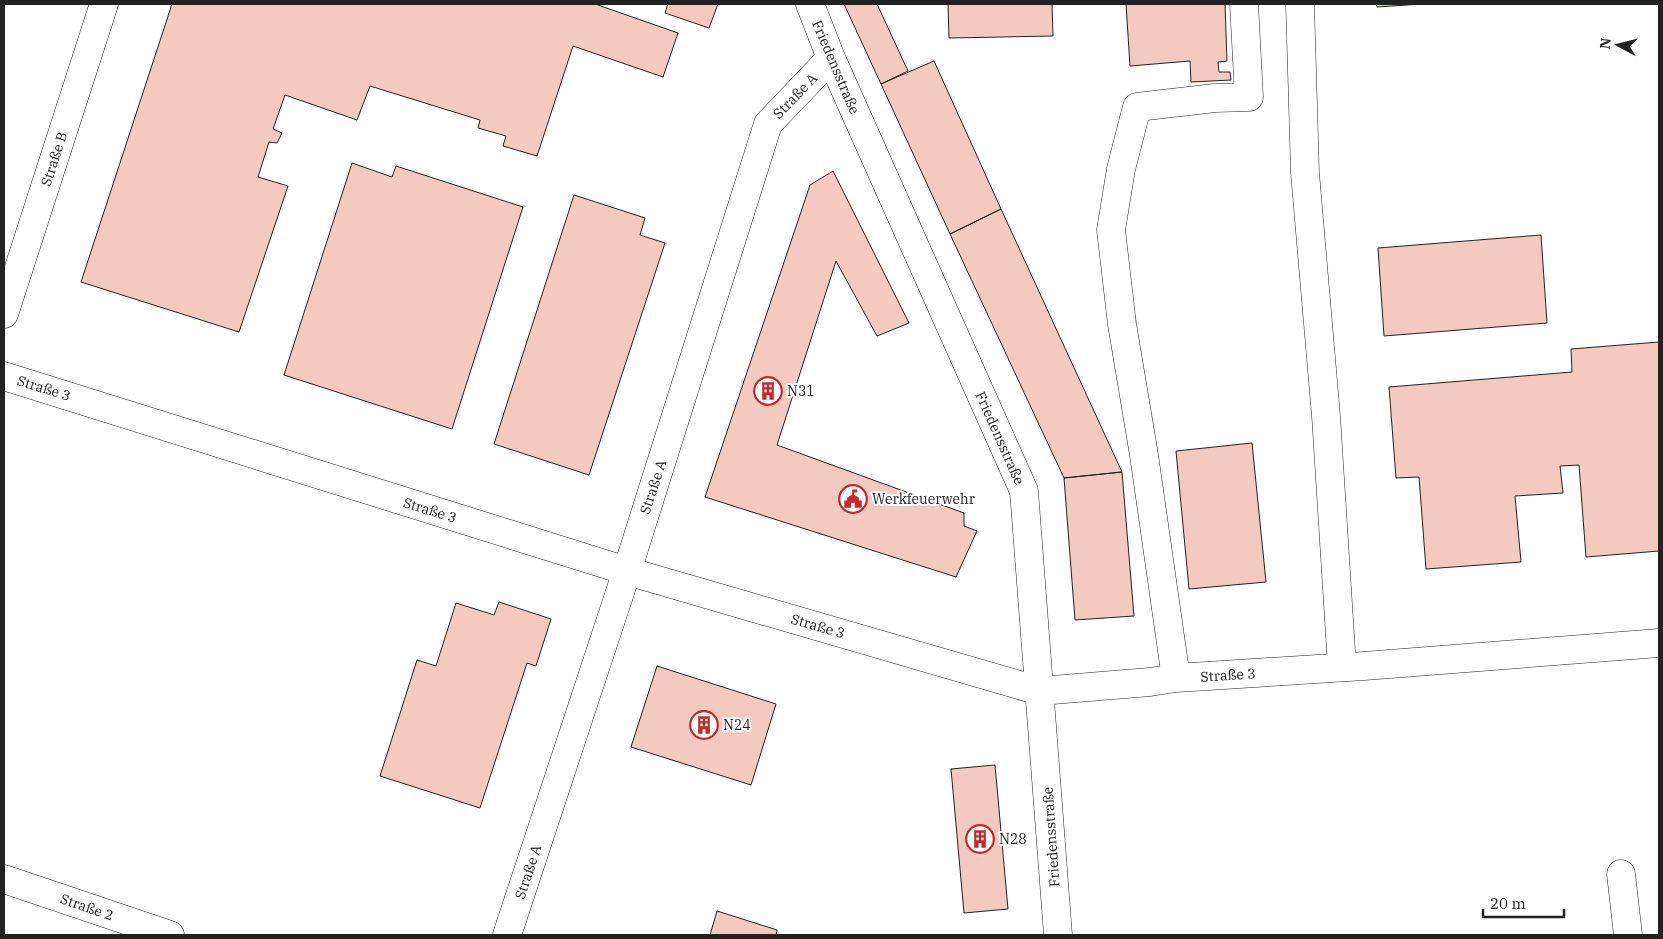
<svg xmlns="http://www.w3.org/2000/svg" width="1663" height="939" font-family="'IBM Plex Serif',serif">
  <rect width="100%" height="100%" fill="#fff"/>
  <path fill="#f3c9c0" stroke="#222" d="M172 4H595L678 33 663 77 573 46 537 156 503 146 506 136 478 128 480 120 370 86 357 120 285 95 273 129 282 133 277 143 269 142 258 177 288 186 239 332 81 282Z
    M668 4H718L709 28 665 13Z
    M844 4H877L908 71 881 84Z
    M948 4H1052L1053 36 949 38Z
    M1126 4H1225L1227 61 1218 62 1219 72H1230L1231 80 1191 82 1190 61 1130 66Z
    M1376 4H1422L1377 7Z
    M934 61 1001 209 950 234 881 84Z
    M352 163 392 177 396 166 523 207 452 429 284 375Z
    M833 171 909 323 877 336 836 261 777 445 964 513V526L977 531 956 577 705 497 810 185Z
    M574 195 645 218 640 235 665 243 589 475 494 444Z
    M1001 209 1122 472 1064 478 950 234Z
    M1541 235 1547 323 1384 336 1378 248Z
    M1659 342V551L1586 557 1579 465 1560 466 1563 493 1515 496 1521 562 1426 569 1419 477 1396 478 1389 387 1572 372 1571 349Z
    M1252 443 1266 582 1189 589 1176 451Z
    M1122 472 1134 616 1075 620 1064 478Z
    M499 602 551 619 536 666 527 663 480 808 380 776 417 660 436 666 456 603 494 615Z
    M657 666 776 704 751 785 631 747Z
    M995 765 1008 909 964 913 951 769Z
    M717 911 777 930 776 935H710Z"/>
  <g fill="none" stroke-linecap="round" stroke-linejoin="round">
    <defs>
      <path id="minor" d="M810 4 831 58 1024 491 1058 935
        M1300 4 1305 173 1326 416 1342 667
        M4 314 104 4
        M4 376 627 571 1040 691 1150 682 1176 678 1364 666 1659 643
        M1176 678 1144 455 1122 324 1111 230 1121 169 1137 107 1215 98 1249 97 1244 4
        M1621 874 1628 935
        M4 879 170 935
        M507 935 627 571 768 124 831 58"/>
    </defs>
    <use href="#minor" stroke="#222" stroke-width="29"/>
    <use href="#minor" stroke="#fff" stroke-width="28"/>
  </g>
  <defs>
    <symbol id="building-ring" viewBox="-11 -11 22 22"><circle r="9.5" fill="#fff" stroke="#c62828" stroke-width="1.5"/><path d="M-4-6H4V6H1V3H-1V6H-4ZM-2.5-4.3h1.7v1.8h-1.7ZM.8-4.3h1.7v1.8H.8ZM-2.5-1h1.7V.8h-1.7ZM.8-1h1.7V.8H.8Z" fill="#c62828"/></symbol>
    <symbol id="civic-ring" viewBox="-11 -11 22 22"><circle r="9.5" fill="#fff" stroke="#c62828" stroke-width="1.5"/><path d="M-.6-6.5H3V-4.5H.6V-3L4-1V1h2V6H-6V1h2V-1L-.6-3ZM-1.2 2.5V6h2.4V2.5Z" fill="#c62828"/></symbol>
  </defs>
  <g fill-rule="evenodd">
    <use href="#building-ring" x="752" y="375" width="32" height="32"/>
    <use href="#civic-ring" x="837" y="483" width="32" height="32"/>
    <use href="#building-ring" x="688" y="709" width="32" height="32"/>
    <use href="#building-ring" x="964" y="823" width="32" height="32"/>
  </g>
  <g text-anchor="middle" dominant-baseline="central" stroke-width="4" stroke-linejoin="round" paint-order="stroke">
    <g font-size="14" fill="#222" stroke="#fff">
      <text transform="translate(836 67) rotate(67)">Friedensstraße</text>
      <text transform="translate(795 96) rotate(-46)">Straße A</text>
      <text transform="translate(54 159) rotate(-72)">Straße B</text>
      <text transform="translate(44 388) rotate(17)">Straße 3</text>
      <text transform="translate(1000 438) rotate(66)">Friedensstraße</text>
      <text transform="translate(653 487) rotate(-72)">Straße A</text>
      <text transform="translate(430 510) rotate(17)">Straße 3</text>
      <text transform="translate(818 626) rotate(16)">Straße 3</text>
      <text transform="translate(1228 675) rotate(-4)">Straße 3</text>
      <text transform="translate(1051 837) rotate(-94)">Friedensstraße</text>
      <text transform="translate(528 872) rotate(-72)">Straße A</text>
      <text transform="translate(87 907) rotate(19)">Straße 2</text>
    </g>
    <g font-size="14" fill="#222" stroke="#fff" text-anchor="start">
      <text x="787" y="391">N31</text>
      <text x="872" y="499">Werkfeuerwehr</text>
      <text x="723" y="725">N24</text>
      <text x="999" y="839">N28</text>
    </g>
  </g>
  <rect width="1663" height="939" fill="none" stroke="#222222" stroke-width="10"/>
  <g transform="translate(1618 45) rotate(277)" stroke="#ffffff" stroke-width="4" paint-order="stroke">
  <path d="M0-4L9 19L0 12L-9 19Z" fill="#222222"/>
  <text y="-8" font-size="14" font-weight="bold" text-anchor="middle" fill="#222222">N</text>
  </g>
  <path d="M1483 909v8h81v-8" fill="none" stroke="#222222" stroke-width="2.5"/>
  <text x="1490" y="909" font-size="15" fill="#222222" stroke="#ffffff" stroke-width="4" paint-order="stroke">20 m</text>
</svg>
